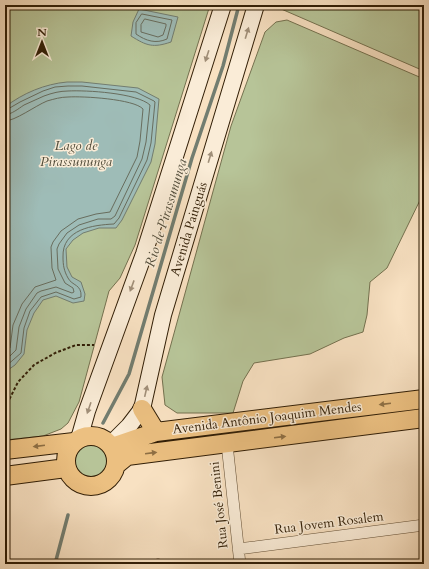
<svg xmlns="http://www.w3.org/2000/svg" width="429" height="569" font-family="Cardo,serif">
  <rect width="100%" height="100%" fill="#f8e1c2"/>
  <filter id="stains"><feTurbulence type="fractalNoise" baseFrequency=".005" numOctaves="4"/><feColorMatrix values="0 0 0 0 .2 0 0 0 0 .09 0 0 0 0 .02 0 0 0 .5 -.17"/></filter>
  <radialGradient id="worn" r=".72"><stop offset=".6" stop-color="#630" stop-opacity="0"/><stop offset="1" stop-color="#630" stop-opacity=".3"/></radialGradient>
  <path fill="#b7c498" stroke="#74714f" d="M5 5H210L135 245 120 278 109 291 79 402 68 423 61 429 43 436 5 440Z
    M272 5H424V71Z
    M287 20 424 79V192L387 268 370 282 367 315 363 332 344 338 310 354 254 363 243 381 233 413H177L165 405 162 377 231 126 265 32 276 22Z
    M72 461a18 18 0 1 1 36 0a18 18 0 1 1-36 0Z"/>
  <path fill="#9ebcb7" stroke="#727d70" d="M139 9 178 17 171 42C153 48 147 46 131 36L133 22Z
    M67 82H82L138 88 159 99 155 144 151 162 122 220 116 228H99L83 233 73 240 66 249 67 267 72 277 81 282 85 294 84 301 73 303 56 296 43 300 34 313 27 330 24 354 15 365 5 372V107C23 93 45 84 67 82Z"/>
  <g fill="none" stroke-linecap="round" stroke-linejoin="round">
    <path stroke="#686d5e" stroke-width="1" d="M142 14 172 20 167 39C156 44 146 41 136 34V23Z
      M145 19 166 24V26L163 35 158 37 141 32V25Z
      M5 110 8 109 20 102 43 91 55 87 68 86H82L136 92 154 101 155 102 151 143 147 160 119 218 114 224C93 225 62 229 63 257 63 265 64 271 68 278 72 286 82 284 81 297L74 299 56 292 41 297 30 311 24 328 21 353 5 367
      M5 115C12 114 18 109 24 105 31 102 37 99 44 96 52 93 60 91 68 91 86 90 137 93 150 105L146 142 142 159 115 216 111 219H98L79 225 67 233 59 244 57 249 58 269 65 283 73 288 74 292 72 293 56 287 41 291 37 293 26 309 19 327 16 350 5 361
      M5 121C15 121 35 106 47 101 54 99 61 97 68 97 83 96 134 99 143 109L140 141 137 157 110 212 96 214 78 219 61 231 53 242 51 247 52 268 56 280 35 287 22 304 13 325 10 348 5 353"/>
    <path stroke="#727d70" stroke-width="3.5" d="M103 423 129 374 192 158 223 66 239 5
      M55 564 68 515"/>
    <defs>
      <path id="lane" d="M158 564V562"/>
      <path id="street" d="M227 444 240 564
        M238 549 424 525"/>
      <path id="secondary" d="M79 439 87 411 144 254 223 5
        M110 445 129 426 142 409 163 315 256 5"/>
      <path id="primary" d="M142 409 156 432
        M66 461a25 25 0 1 1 50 0a25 25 0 1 1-50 0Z
        M112 447 156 432 424 399
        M5 450 74 442
        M116 465 127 456 424 418
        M5 476 66 468"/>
    </defs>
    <use href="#lane" stroke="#634f35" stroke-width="7"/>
    <use href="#street" stroke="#634f35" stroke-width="12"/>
    <use href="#secondary" stroke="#311e06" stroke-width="18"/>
    <use href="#primary" stroke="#311e06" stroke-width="20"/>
    <path stroke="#311e06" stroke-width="2" stroke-dasharray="3 2" stroke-linecap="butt" d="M5 408 18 382 34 365 55 353 76 345H94"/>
    <use href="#lane" stroke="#faecd7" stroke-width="5.5"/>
    <use href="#street" stroke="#faecd7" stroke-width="11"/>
    <use href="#secondary" stroke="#faecd7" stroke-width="16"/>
    <use href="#primary" stroke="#ecc081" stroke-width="18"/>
  </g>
  <defs><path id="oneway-solid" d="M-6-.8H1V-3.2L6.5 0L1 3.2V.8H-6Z"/></defs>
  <g fill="#a08f79">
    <use href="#oneway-solid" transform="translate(247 33) rotate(-73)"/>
    <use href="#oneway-solid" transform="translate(207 56) rotate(108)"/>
    <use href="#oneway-solid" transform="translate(210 157) rotate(-73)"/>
    <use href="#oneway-solid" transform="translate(132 286) rotate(110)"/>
    <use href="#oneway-solid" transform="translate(146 391) rotate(-77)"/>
    <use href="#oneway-solid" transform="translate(89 408) rotate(109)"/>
  </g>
  <g fill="#8e6f44">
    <use href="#oneway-solid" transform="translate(385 404) rotate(173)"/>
    <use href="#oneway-solid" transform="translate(280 437) rotate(-7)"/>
    <use href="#oneway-solid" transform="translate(39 446) rotate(173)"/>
    <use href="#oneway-solid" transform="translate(151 453) rotate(-7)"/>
  </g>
  <g text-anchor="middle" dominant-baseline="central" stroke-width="3" stroke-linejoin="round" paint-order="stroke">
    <g font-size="13" fill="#311e06" stroke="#faecd7">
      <text transform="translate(189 229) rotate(-73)">Avenida Painguás</text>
      <text transform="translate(267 418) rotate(-7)">Avenida Antônio Joaquim Mendes</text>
      <text transform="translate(219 505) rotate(-96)">Rua José Benini</text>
      <text transform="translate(329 523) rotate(-7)">Rua Jovem Rosalem</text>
    </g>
    <g font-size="14" font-style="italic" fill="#524d3b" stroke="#faecd7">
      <text x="76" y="145">Lago de<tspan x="76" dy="16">Pirassununga</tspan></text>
      <text transform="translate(166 213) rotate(-73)">Rio de Pirassununga</text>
    </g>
  </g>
  <rect width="429" height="569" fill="none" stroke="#f8e1c2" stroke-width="20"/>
  <rect x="6" y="6" width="417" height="557" fill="none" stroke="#311e06" stroke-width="2"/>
  <rect x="10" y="10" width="409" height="549" fill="none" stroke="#311e06"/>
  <g transform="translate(42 42)" stroke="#faecd7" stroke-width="3" paint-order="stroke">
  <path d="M0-3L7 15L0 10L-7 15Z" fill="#311e06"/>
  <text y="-6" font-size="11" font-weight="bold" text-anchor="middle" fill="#311e06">N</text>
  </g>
  <rect width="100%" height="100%" filter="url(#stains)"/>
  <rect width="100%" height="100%" fill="url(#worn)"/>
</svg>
